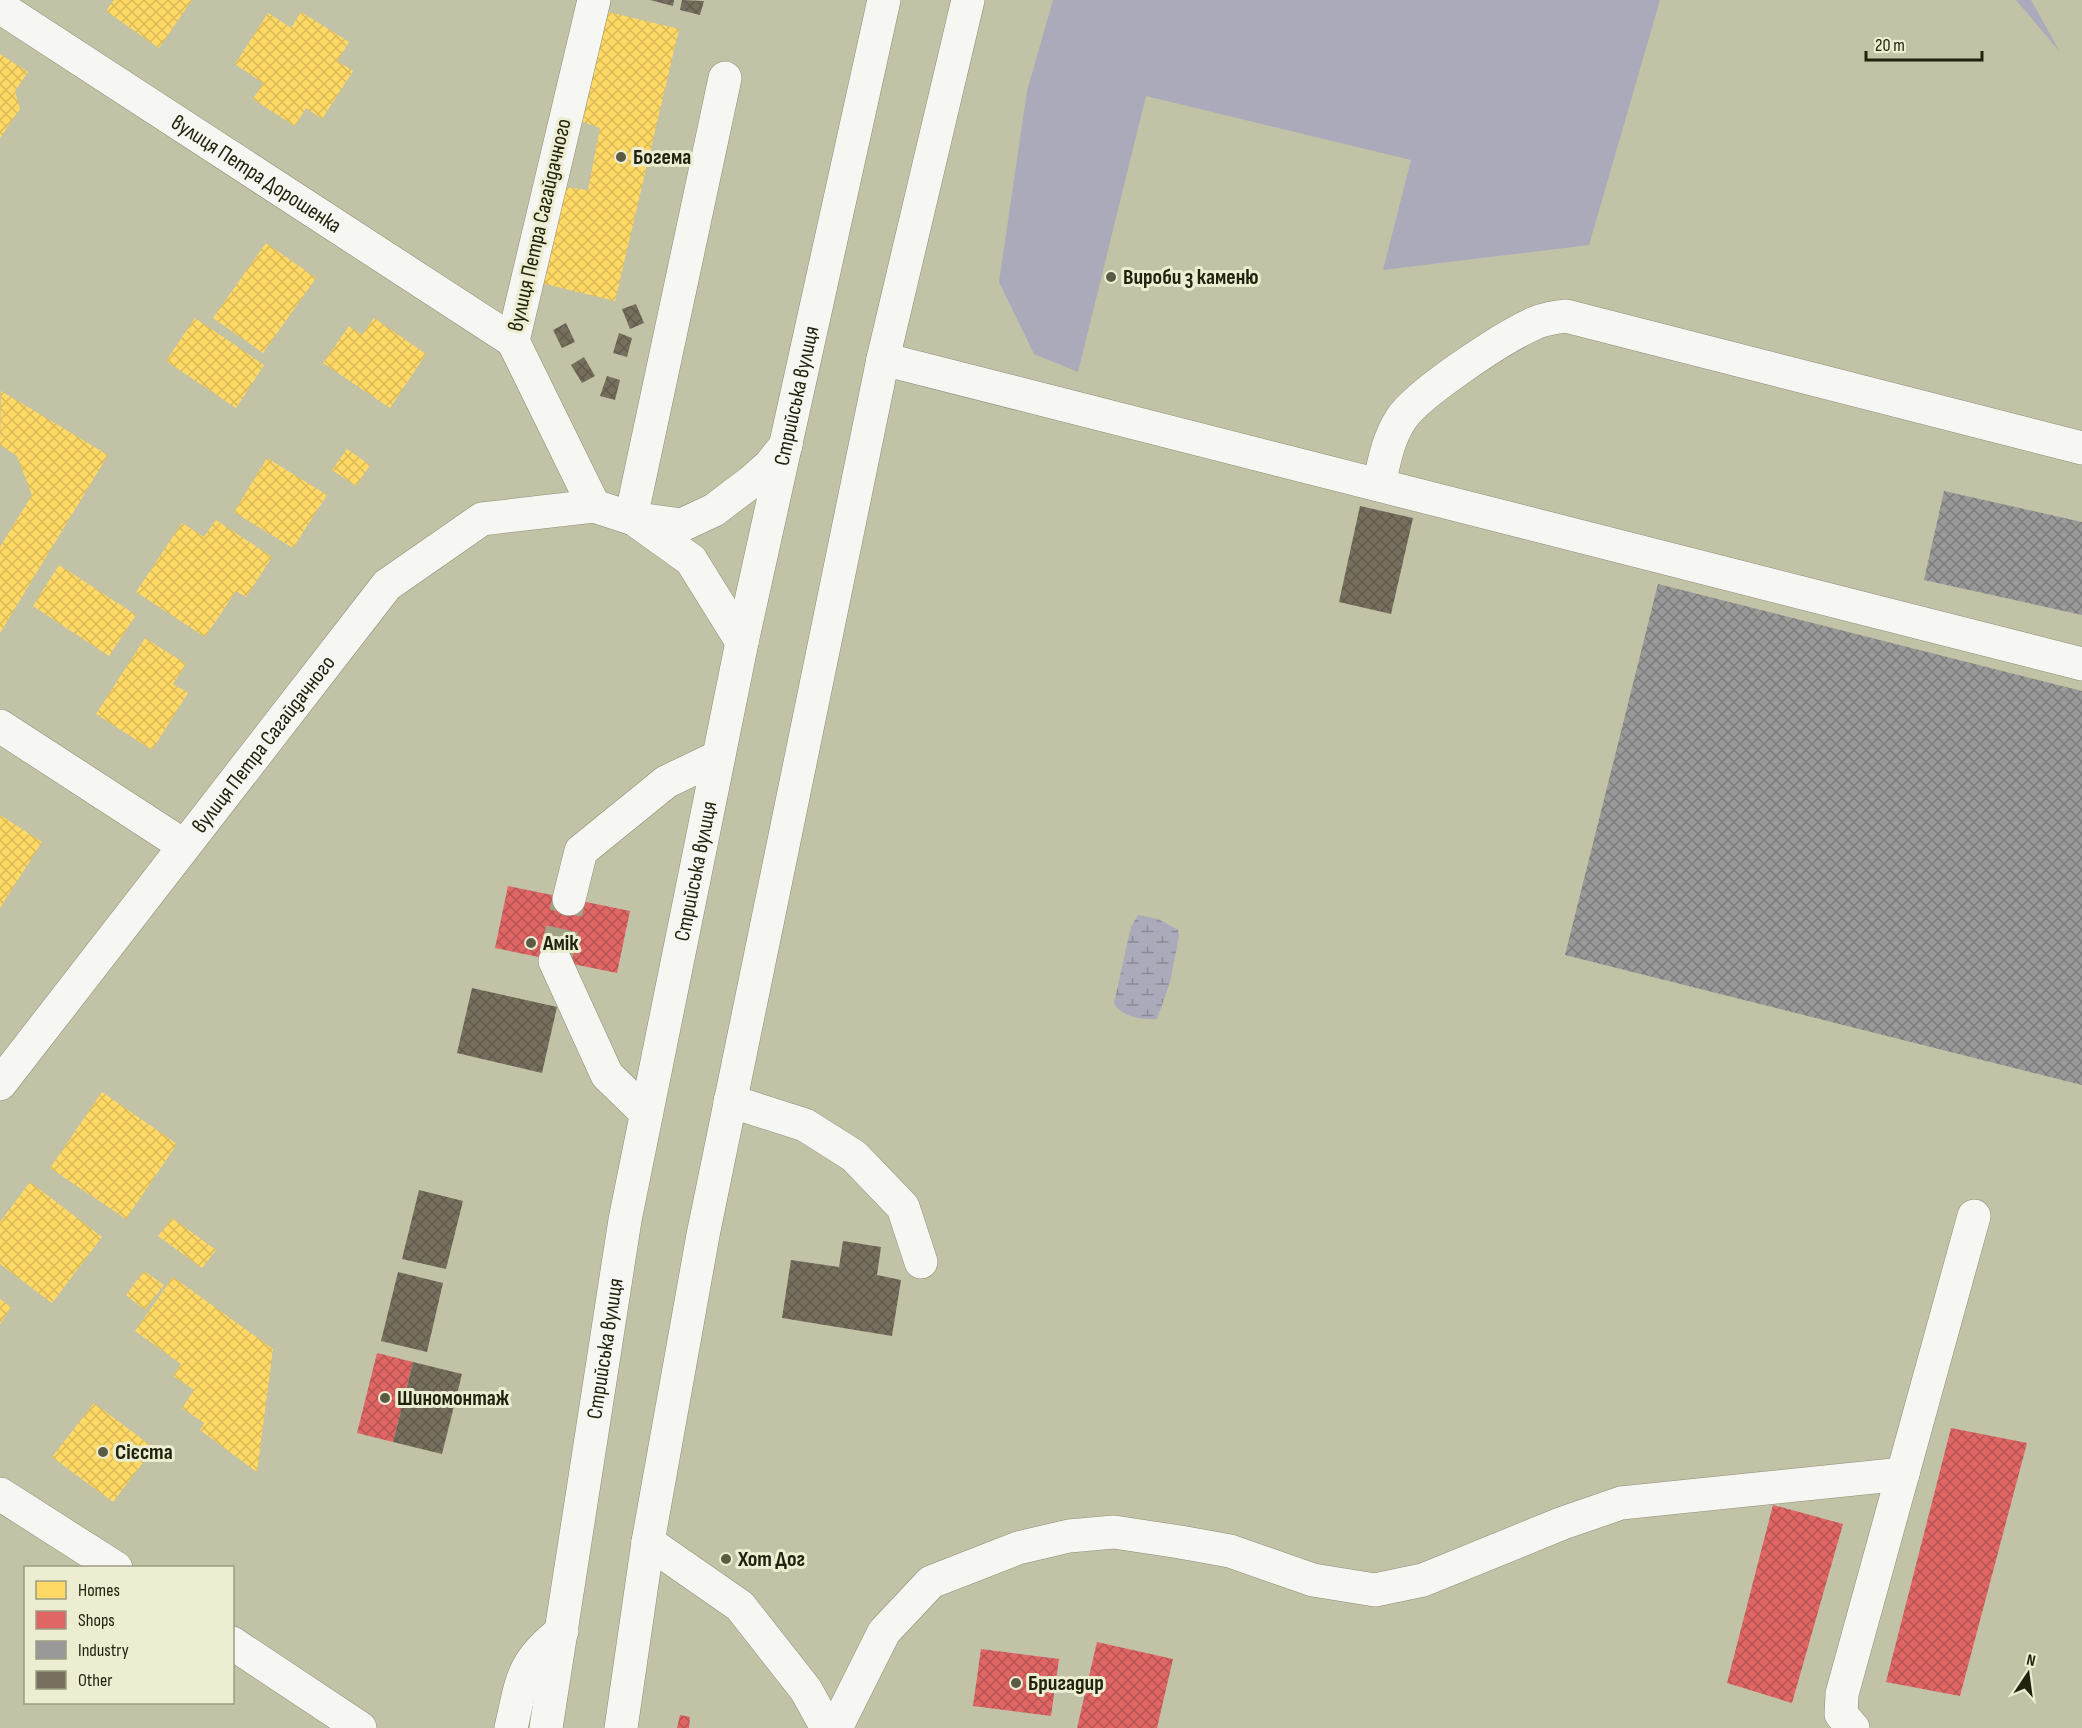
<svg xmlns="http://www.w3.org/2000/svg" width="2082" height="1728" font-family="'Sofia Sans Condensed',sans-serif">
  <defs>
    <pattern id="wetland-marsh" width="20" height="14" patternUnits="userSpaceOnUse" patternTransform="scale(1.5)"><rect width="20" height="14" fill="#abaabb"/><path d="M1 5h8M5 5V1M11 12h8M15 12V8" fill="none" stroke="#8b8a96"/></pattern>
    <pattern id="homes-cross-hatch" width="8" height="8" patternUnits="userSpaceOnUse" patternTransform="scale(1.5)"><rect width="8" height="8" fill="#ffd966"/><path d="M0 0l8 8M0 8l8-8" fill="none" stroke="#daba57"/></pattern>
    <pattern id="shops-cross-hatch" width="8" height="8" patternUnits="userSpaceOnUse" patternTransform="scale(1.5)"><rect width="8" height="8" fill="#e06666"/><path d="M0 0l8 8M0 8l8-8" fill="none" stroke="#b55452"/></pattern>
    <pattern id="industry-cross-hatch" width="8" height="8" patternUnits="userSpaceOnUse" patternTransform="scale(1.5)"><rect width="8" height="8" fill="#999"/><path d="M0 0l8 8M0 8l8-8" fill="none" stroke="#7c7c7b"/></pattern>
    <pattern id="building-cross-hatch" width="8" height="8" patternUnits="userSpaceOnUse" patternTransform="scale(1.5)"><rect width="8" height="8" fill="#776f5e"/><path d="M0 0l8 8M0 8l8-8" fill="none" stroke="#615b4c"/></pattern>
  </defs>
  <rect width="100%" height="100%" fill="#c2c2a6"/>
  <path fill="#abaabb" d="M1053 0H1660L1589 245 1383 270 1411 160 1146 96 1078 372 1034 354 999 282 1027 91Z
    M2016 0H2031L2060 52Z"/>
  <path fill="url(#wetland-marsh)" d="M1138 915 1158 919 1178 930 1179 936 1170 982 1157 1019C1144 1020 1120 1017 1114 1003L1131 927Z"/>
  <path fill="url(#homes-cross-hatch)" d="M114 0H192L159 48 106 11Z
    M604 11 679 29 615 301 541 283 563 187 588 190 600 128 578 120Z
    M301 12 349 42 337 61 353 71 322 119 306 108 295 126 253 99 263 83 235 64 268 13 291 28Z
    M0 54 28 72 15 91 20 109 0 138Z
    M266 243 316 278 263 353 213 318Z
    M195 318 264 365 236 408 166 361Z
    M374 318 426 354 390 408 323 363 349 326 362 335Z
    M1 391 108 455 0 633V547L32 495 17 456 0 445Z
    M347 449 370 465 356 486 332 470Z
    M267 458 327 495 293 548 234 512Z
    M216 520 272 557 246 597 236 591 205 637 136 592 182 523 204 537Z
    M59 565 136 615 109 656 33 606Z
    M145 638 186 664 173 684 188 693 152 750 96 714Z
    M0 815 42 842 0 908Z
    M102 1092 177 1144 126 1219 50 1168Z
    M30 1182 102 1237 52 1303 0 1264V1222Z
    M172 1218 216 1250 202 1268 158 1236Z
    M144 1271 164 1285 145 1310 126 1295Z
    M173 1277 273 1349 257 1472 200 1430 204 1423 182 1408 194 1390 173 1376 181 1364 135 1331Z
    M0 1299 11 1307 0 1324Z
    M94 1403 154 1448 113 1502 52 1457Z"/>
  <path fill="url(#shops-cross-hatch)" d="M508 886 630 911 617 973 495 948Z
    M377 1353 413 1362 393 1442 357 1433Z
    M1951 1428 2027 1443 1960 1696 1886 1682Z
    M1773 1505 1843 1524 1792 1703 1727 1683Z
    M1097 1642 1173 1659 1157 1728H1077Z
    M981 1649 1059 1659 1051 1716 973 1706Z
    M680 1715 690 1717 689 1728H677Z"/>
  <path fill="url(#industry-cross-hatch)" d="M1944 491 2082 522V615L1924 580Z
    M1658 584 2082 691V1085L1565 955Z"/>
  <path fill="url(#building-cross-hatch)" d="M650 0H674L673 6Z
    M682 0 704 1 700 15 680 10Z
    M636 304 644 323 630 329 622 309Z
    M566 323 575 342 562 348 553 330Z
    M619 333 632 338 627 357 613 353Z
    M584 357 595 376 582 383 571 365Z
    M607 376 620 380 615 400 600 396Z
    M1360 506 1413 518 1391 614 1339 602Z
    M472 988 557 1007 542 1073 457 1053Z
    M419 1190 463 1201 446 1269 402 1259Z
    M843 1241 881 1247 877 1275 901 1280 892 1336 782 1318 791 1260 839 1267Z
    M398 1272 443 1283 427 1352 381 1341Z
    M413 1362 462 1374 442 1454 393 1442Z"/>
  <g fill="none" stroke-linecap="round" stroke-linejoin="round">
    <path stroke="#a2a287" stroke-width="33" stroke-dasharray="33 16" stroke-linecap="butt" d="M555 961 569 899"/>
    <defs>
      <g id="minor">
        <path d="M594 0 513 341 594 506"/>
        <path id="s1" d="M0 7 513 341"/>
        <path d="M883 359 2082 664"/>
        <path d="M1379 485C1384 462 1388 439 1401 419 1418 393 1505 336 1535 323 1545 319 1555 317 1566 316L2082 448"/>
        <path d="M631 518 725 78"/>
        <path d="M638 522 691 560 742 642"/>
        <path d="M0 726 183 845"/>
        <path d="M569 899 581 851 666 782 718 757"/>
        <path d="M555 961 607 1075 646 1113"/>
        <path id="s2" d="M0 1084 387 585 482 519 594 506 631 518 682 525 714 510 751 482 770 465 786 445"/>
        <path d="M730 1101 805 1125 854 1156 903 1207 921 1262"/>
        <path d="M0 1494 116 1568"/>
        <path d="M648 1542 740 1606 806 1690 827 1728"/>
        <path d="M232 1643 360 1728"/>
        <path d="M511 1728C522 1680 521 1663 562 1631"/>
        <path d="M836 1728 884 1632 931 1582 1018 1548 1069 1536 1114 1532 1180 1542 1230 1551 1313 1580 1375 1590 1423 1580 1563 1523 1621 1503 1903 1474"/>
        <path d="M1853 1728 1841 1714 1842 1694 1974 1216"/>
      </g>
      <g id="highway">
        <path id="s3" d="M546 1728 625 1220 742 642 884 0"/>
        <path d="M621 1728 648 1542 703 1235 883 359 968 0"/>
      </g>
    </defs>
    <use href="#minor" stroke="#8d8d77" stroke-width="34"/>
    <use href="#highway" stroke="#8d8d77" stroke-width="34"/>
    <use href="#minor" stroke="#f6f6f2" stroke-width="33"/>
    <use href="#highway" stroke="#f6f6f2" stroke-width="33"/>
  </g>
  <g fill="#5b5a43" stroke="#ededd2" stroke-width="2">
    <circle cx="621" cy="157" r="6"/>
    <circle cx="1111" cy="277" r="6"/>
    <circle cx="531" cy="943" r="6"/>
    <circle cx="385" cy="1398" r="6"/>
    <circle cx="103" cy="1452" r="6"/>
    <circle cx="726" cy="1559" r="6"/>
    <circle cx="1016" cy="1683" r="6"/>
  </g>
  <g text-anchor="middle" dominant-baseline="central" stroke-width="6" stroke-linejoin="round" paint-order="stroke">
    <g font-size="22" font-weight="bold" fill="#23220d" stroke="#ededd2" text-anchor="start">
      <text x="633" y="157">Богема</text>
      <text x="1123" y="277">Вироби з каменю</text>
      <text x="543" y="943">Амік</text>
      <text x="397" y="1398">Шиномонтаж</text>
      <text x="115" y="1452">Сієста</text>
      <text x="738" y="1559">Хот Дог</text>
      <text x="1028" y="1683">Бригадир</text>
    </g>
    <g font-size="22" fill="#23220d" stroke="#ededd2">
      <text stroke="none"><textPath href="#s1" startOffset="306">вулиця Петра Дорошенка</textPath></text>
      <text transform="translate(540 225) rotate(-77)">вулиця Петра Сагайдачного</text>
      <text stroke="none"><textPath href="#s3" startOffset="1356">Стрийська вулиця</textPath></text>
      <text stroke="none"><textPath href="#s2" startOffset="430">вулиця Петра Сагайдачного</textPath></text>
      <text stroke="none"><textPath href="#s3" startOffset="870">Стрийська вулиця</textPath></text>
      <text stroke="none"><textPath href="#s3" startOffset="384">Стрийська вулиця</textPath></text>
    </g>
  </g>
  <rect x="24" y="1566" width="210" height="138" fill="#ededd2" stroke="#9c9c83" stroke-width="1.5"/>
  <rect x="36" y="1581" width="30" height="18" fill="#ffd966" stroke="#9c9c83" stroke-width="1.5"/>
  <text x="78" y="1596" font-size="18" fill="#23220d">Homes</text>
  <rect x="36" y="1611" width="30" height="18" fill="#e06666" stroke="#9c9c83" stroke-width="1.5"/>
  <text x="78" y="1626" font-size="18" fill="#23220d">Shops</text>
  <rect x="36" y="1641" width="30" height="18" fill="#999999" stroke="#9c9c83" stroke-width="1.5"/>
  <text x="78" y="1656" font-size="18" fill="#23220d">Industry</text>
  <rect x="36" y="1671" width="30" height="18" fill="#776f5e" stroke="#9c9c83" stroke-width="1.5"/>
  <text x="78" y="1686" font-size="18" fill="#23220d">Other</text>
  <g transform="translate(2028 1674) rotate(13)" stroke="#ededd2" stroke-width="4.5" paint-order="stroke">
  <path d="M0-4.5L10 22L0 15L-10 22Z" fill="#23220d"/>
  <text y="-9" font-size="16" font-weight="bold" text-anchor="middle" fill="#23220d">N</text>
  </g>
  <path d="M1866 51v9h116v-9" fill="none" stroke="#23220d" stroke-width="3"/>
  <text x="1875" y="51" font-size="18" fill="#23220d" stroke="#ededd2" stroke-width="4.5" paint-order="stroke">20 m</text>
</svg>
